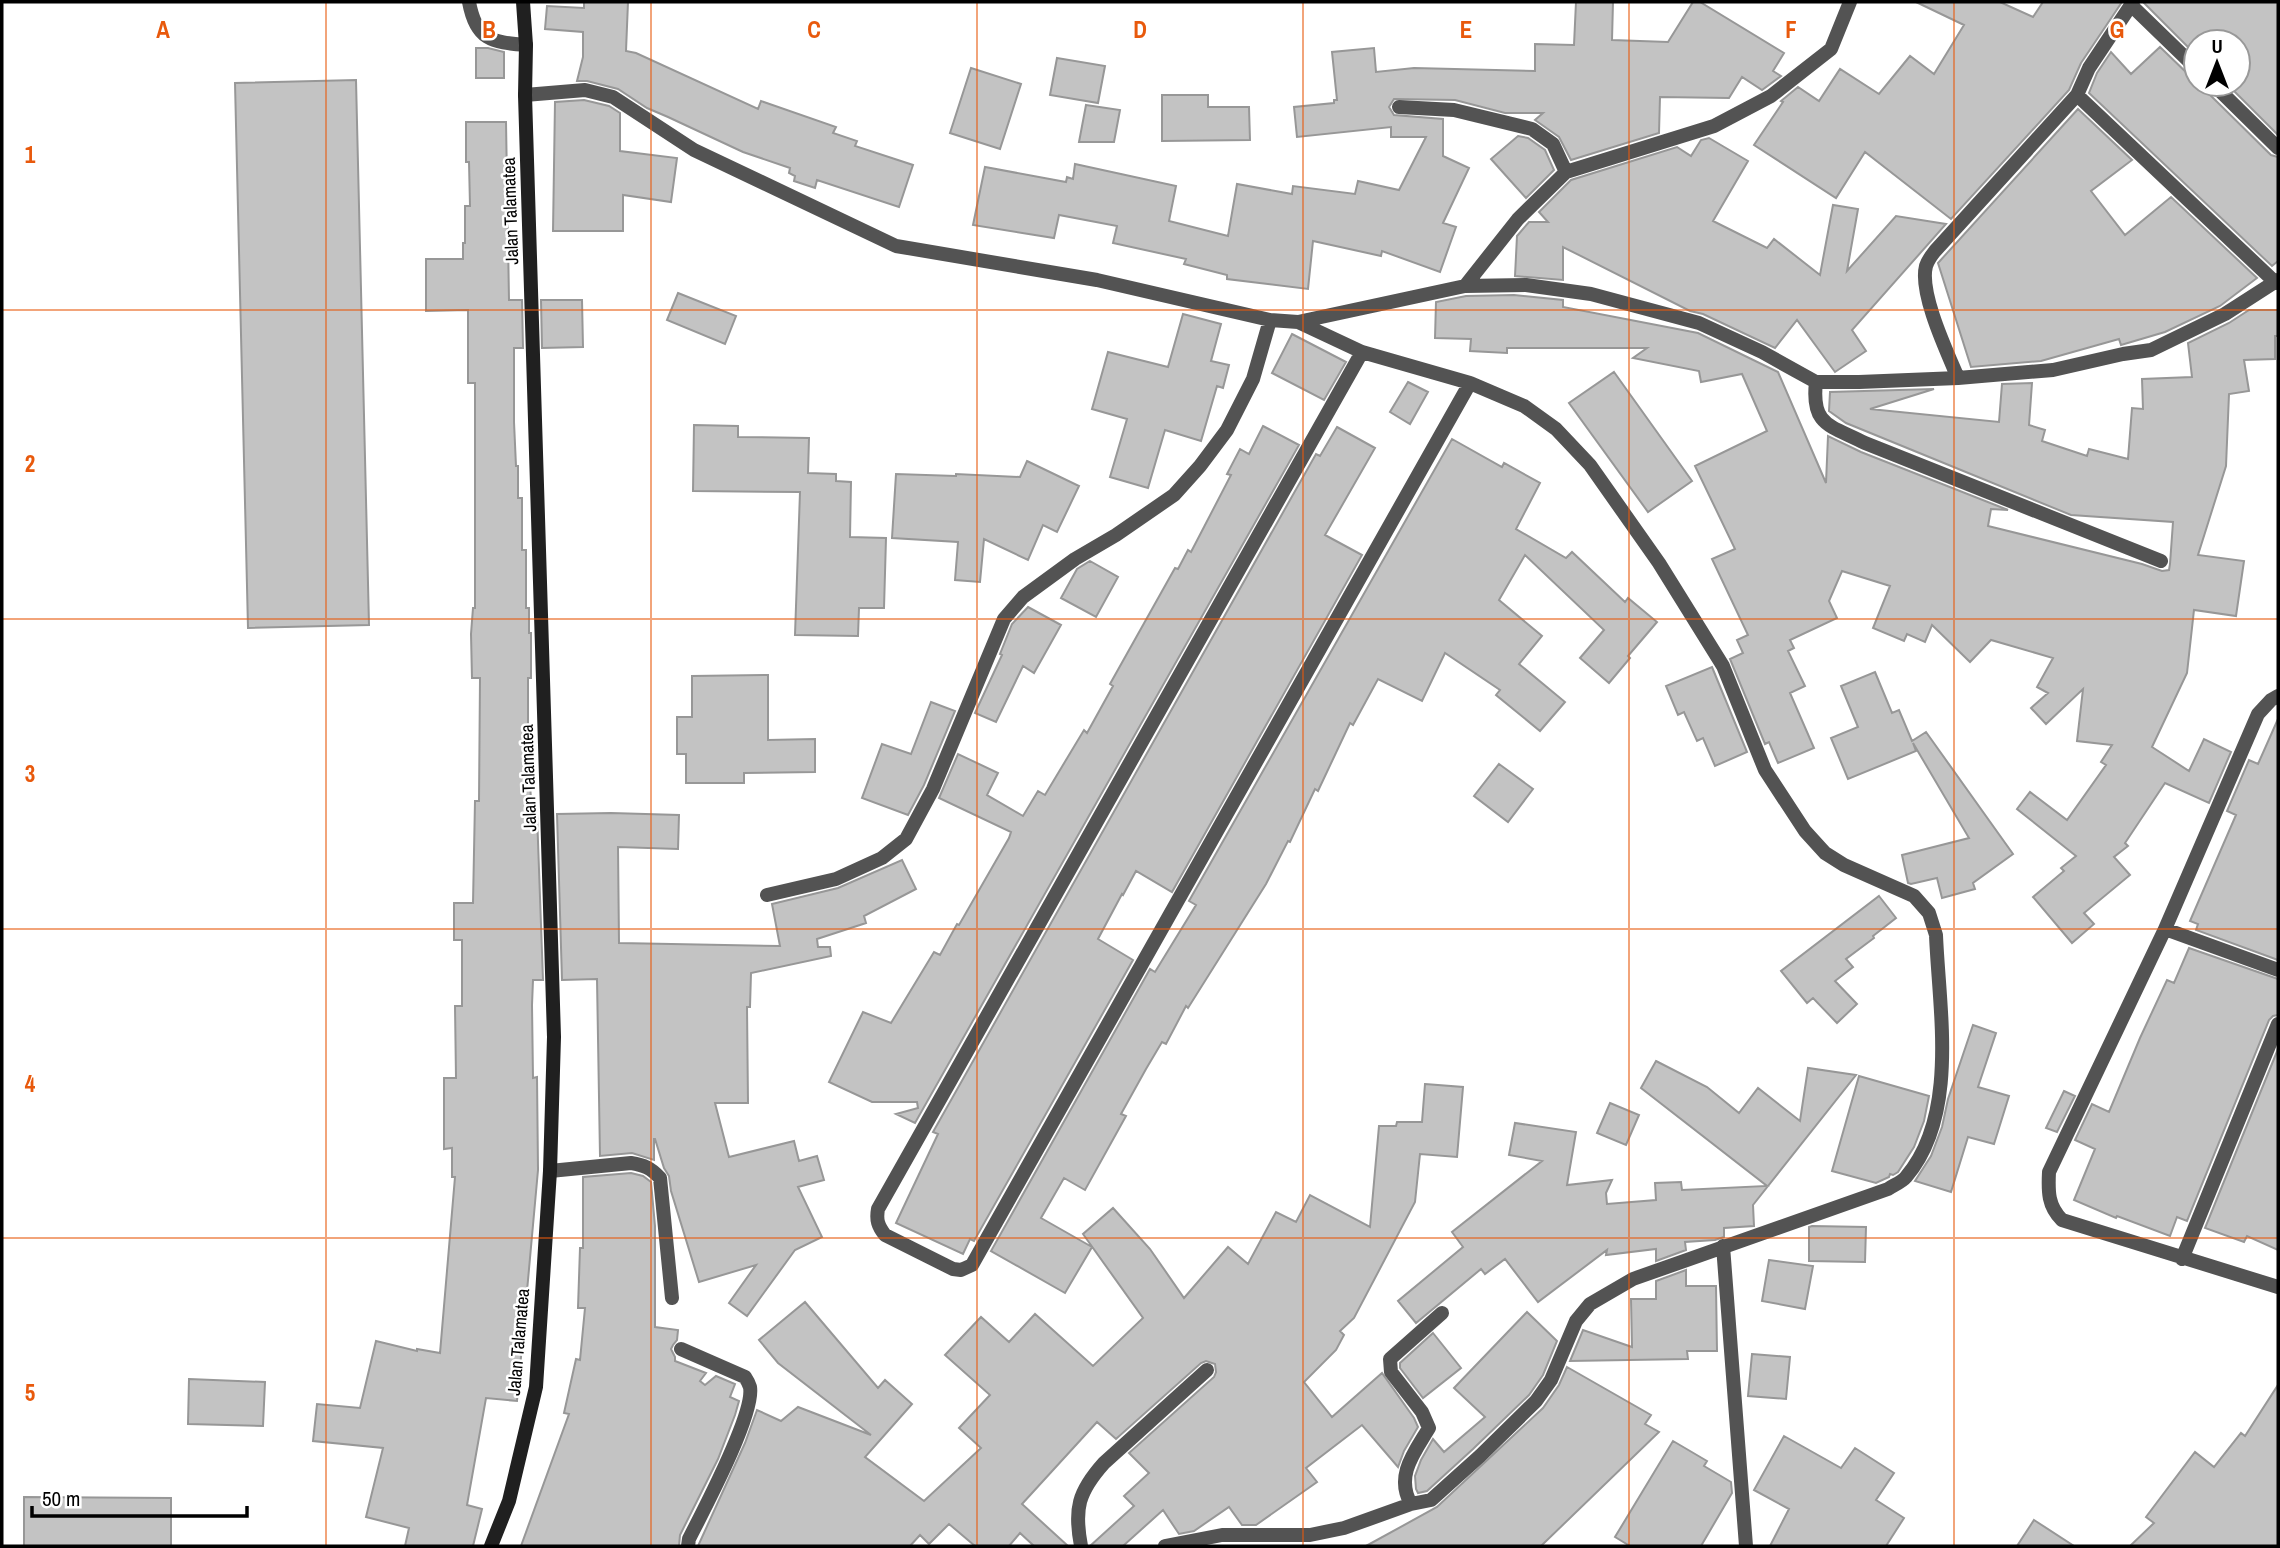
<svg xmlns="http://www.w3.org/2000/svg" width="2280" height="1548" font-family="'Archivo Narrow',sans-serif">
  <rect width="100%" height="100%" fill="#fff"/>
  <path fill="#c3c3c3" stroke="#979797" stroke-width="2" d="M584 2H628L626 51 636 53 758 109 761 101 836 127 833 133 857 141 855 146 913 165 899 207 817 180 815 188 794 181 795 176 789 173 790 168 743 152 668 117 647 108 618 89 587 81H577L583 57V32L545 29 547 6 584 8Z
    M1576 2H1613L1612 40 1668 42 1693 2H1700L1784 53 1773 71 1781 76 1762 90 1742 77 1729 98 1660 97 1659 133 1571 160 1559 137 1535 120 1543 113H1505L1455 100 1394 99 1389 107 1394 115 1443 119V156L1469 168 1443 223 1456 227 1440 272 1382 251 1381 256 1313 241 1308 289 1227 279V275L1184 264 1186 259 1113 243 1117 226 1059 215 1054 238 973 225 985 167 1066 182 1067 177 1073 179 1075 164 1176 186 1169 221 1228 236 1237 184 1292 194 1293 186 1355 194 1358 181 1399 190 1426 137H1391V127L1297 137 1294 107 1334 103V100H1337L1332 52 1374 48 1376 72 1414 68 1535 71V44L1574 45Z
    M1916 2H2000L2033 17 2043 2H2122L2081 63 2069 90 1951 219 1865 152 1836 198 1754 145 1783 102 1781 101 1798 87 1819 101 1840 69 1879 94 1910 56 1934 74 1964 25Z
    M2143 2H2278V135L2227 84H2238V42H2196V55Z
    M2160 47 2189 75 2196 77V84H2204L2206 91 2271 155 2278 157V261L2272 266 2089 93 2097 73 2111 52 2131 74Z
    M476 48H488L504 52V78H476Z
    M1057 58 1105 66 1098 103 1050 95Z
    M971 68 1021 84 1000 149 950 133Z
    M356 80 369 625 248 628 235 83Z
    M1162 95H1208V107H1249L1250 140 1162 141Z
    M584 100 609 106 620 113V151L677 158 671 202 623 195V231H553L555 102Z
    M1086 105 1120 110 1114 142H1079Z
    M2078 109 2132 160 2091 191 2125 235 2171 197 2257 278 2220 306 2165 332 2121 345 2119 339 2041 361 1971 367 1938 263Z
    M466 122H506L509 300H522L523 348H514V422L516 466H518V498H522V550H526V608H529V633H531V678H528V724H526L527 769H529L532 814H537L543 980H533L532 1005 533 1078 537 1077 538 1170 517 1401 486 1398 467 1505 482 1509 473 1546H405L409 1528 366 1517 383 1448 313 1441 317 1404 360 1408 376 1341 417 1351V1349L440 1353 455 1177H452V1148L444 1149V1078H456L455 1006H462V940H454V903H473L475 801H479L480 678H472L471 634 473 608H475V383H468V310L426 311V259H463V243H465V206H470L469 162H466Z
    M1518 136 1528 138 1545 150 1554 170 1526 198 1491 159Z
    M1709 138 1748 161 1713 221 1767 248 1774 239 1820 275 1833 205 1858 209 1847 271 1896 216 1946 224 1852 330 1866 351 1835 372 1797 320 1775 348 1703 314 1690 311 1563 247V280L1515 276 1517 236 1529 222H1548L1539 212 1571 180 1677 147 1691 156 1701 140Z
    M678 293 736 316 725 344 667 320Z
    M1514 295 1563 300V307L1698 333 1778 372 1826 483 1828 436 1861 452 2008 510 1991 509 1988 526 2142 564 2162 571 2169 570 2170 564 2173 522 2071 515 1846 423 1829 411 1830 392 1934 389 1870 409 1999 422 2002 384 2032 383 2029 425 2045 430 2042 441 2087 456 2089 449 2128 459 2132 408 2143 409 2142 379 2192 377 2188 343 2229 323 2249 310H2278V336H2275V359L2244 360 2249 391 2229 394 2226 466 2198 555 2244 561 2236 616 2194 610 2187 673 2152 747 2189 771 2204 739 2231 752 2209 803 2165 783 2125 843 2128 846 2114 857 2130 875 2084 913 2094 924 2072 943 2033 897 2064 871 2061 868 2076 856 2017 809 2030 792 2067 820 2106 765 2101 762 2112 745 2077 741 2083 689 2046 724 2031 708 2048 693 2037 687 2053 658 1991 640 1970 662 1932 625 1925 642 1907 634 1904 641 1873 628 1890 586 1842 571 1829 601 1837 618 1790 640 1794 648 1788 651 1805 686 1790 693 1814 748 1778 763 1769 742 1765 744 1730 659 1743 653 1737 640 1748 635 1712 559 1735 549 1695 466 1767 431 1742 374 1701 382 1699 371 1633 358 1647 348H1507V353L1470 351 1471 339 1435 338 1436 302 1466 296Z
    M541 300H582L583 347 542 348Z
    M1183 314 1221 324 1211 361 1229 365 1223 388 1217 386 1201 441 1165 430 1148 488 1110 477 1127 419 1092 409 1108 352 1168 367Z
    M1292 334 1346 362 1324 400 1272 373Z
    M1614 372 1692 481 1648 512 1569 403Z
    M1408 382 1428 392 1410 424 1390 412Z
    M694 425 738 426V437L809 438 808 473 836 474V481L851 482 850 537 886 538 884 608H859L858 636 795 635 800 492 693 491Z
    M1263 426 1299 445 915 1123 896 1114 918 1108 917 1102H872L829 1082 863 1012 891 1023 934 952 940 955 957 924 959 925 1009 838 1011 832 939 798 958 754 998 773 987 795 1023 816 1038 791 1045 795 1084 730 1087 733 1113 686 1110 684 1175 568 1178 569 1188 550 1191 552 1231 475 1227 474 1240 449 1249 454Z
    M1337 427 1375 448 1325 535 1362 555 1172 892 1136 871 1123 895 1122 894 1098 939 1133 960 974 1241 970 1239 963 1254 896 1223 938 1134 933 1132 1316 454 1320 456Z
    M1452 439 1502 467 1504 463 1540 483 1516 529 1566 558 1572 552 1625 602 1628 598 1657 622 1628 656 1630 658 1609 683 1580 658 1604 630 1525 555 1499 600 1542 636 1519 664 1565 702 1540 731 1496 695 1500 690 1445 653 1422 701 1378 679 1353 725 1350 723 1318 791 1315 789 1290 842 1288 841 1266 884 1188 1008 1186 1006 1166 1044 1162 1042 1146 1069 1121 1114 1126 1116 1085 1190 1064 1178 1041 1218 1092 1247 1065 1293 991 1251 1150 969 1155 972 1196 905 1189 901Z
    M1027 461 1079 486 1057 532 1043 525 1028 560 984 539 980 582 955 580 958 542 892 538 896 474 956 476V474L1020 477Z
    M1090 561 1118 577 1096 617 1061 598 1077 569Z
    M1028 607 1061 625 1034 673 1023 666 996 722 975 713 1002 655 1000 654 1012 624Z
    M1712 667 1747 752 1715 766 1703 738 1697 741 1684 712 1678 715 1666 686Z
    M1875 672 1892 713 1899 710 1912 741 1926 732 2013 854 1973 883 1975 889 1942 898 1937 878 1911 884 1908 883 1902 855 1969 838 1913 743 1916 751 1848 779 1831 738 1858 727 1841 686Z
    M768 675V740L815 739V772L744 773V783H686V754H677V717H692V676Z
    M931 702 955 711 924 785 908 815 862 798 882 744 911 754Z
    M2278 719V960L2196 930 2198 924 2190 921 2236 815 2227 811 2249 760 2258 764Z
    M1499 764 1533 789 1508 822 1474 796Z
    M611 813 679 815 678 849 618 847 619 943 780 946 772 904 838 888 902 860 916 889 864 916 866 923 817 939 818 947H830L831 956 751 973 750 1007H747L748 1103H715L729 1157 794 1141 799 1161 817 1156 824 1180 798 1187 822 1237 795 1250 747 1316 729 1303 756 1265 699 1282 671 1191 669 1176 664 1168 655 1139H654V1160L632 1153 600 1156 597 979 562 980 557 814Z
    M1879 896 1896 918 1873 936 1874 938 1846 959 1853 967 1835 981 1857 1004 1837 1023 1813 998 1807 1003 1781 971Z
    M2189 948 2278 979V1015L2273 1016 2269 1020 2187 1221 2177 1217 2170 1236 2117 1216 2116 1218 2074 1200 2095 1149 2075 1140 2092 1104 2109 1112 2140 1038 2167 980 2174 983Z
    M1973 1025 1996 1033 1978 1087 2009 1096 1994 1144 1968 1137 1951 1192 1915 1181 1931 1156 1942 1127 1948 1099Z
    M2278 1049V1250L2247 1236 2244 1242 2205 1228Z
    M1656 1061 1707 1087 1739 1113 1758 1088 1800 1121 1808 1068 1856 1075 1753 1205 1754 1226 1724 1228V1237L1715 1240 1685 1242 1686 1250 1656 1261V1249L1606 1255 1607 1250 1538 1302 1505 1259 1485 1274 1481 1269 1416 1323 1398 1301 1463 1247 1452 1232 1542 1161 1509 1155 1515 1123 1576 1132 1567 1185 1612 1180 1606 1193 1607 1204 1656 1200 1655 1183 1681 1182 1682 1190 1767 1186 1641 1088Z
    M1859 1076 1929 1096 1924 1121 1914 1147 1898 1172 1893 1175 1890 1174 1889 1177 1876 1183 1832 1171Z
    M1425 1084 1463 1087 1457 1157 1420 1154 1415 1202 1354 1318 1340 1331 1344 1335 1336 1350 1304 1382 1332 1417 1382 1373 1414 1418 1418 1427 1404 1451 1398 1467 1362 1425 1306 1468 1317 1482 1256 1525H1242L1229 1507 1194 1531 1179 1534 1163 1510 1123 1546H1090L1134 1506 1124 1496 1149 1473 1129 1453 1214 1377 1216 1372 1215 1364 1206 1361 1201 1363 1116 1439 1097 1422 1022 1504 1068 1546H1034L1020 1533 1009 1546H975L949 1524 929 1544 920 1535 910 1546H698L745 1443 757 1410 781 1421 798 1407 871 1435 778 1363 759 1340 805 1302 878 1388 885 1380 912 1404 865 1457 924 1501 981 1448 959 1428 990 1395 945 1355 981 1317 1009 1342 1035 1314 1093 1366 1143 1318 1083 1234 1113 1208 1150 1249 1184 1298 1228 1247 1248 1264 1276 1212 1296 1222 1310 1195 1370 1227 1379 1126H1396L1397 1122H1422Z
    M2064 1091 2075 1096 2057 1132 2046 1128Z
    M1610 1103 1639 1115 1626 1145 1597 1133Z
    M631 1173 643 1176 651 1182 655 1226V1327L678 1330 677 1340 673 1345 671 1349 675 1357V1361L706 1373 700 1381 705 1385 716 1376 735 1384 730 1397 739 1401 735 1415 718 1459 680 1535 679 1546H521L569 1414 564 1413 576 1359 580 1360 585 1308H578L580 1248H583V1177Z
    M1812 1226 1866 1227 1865 1262 1809 1261V1227Z
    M1769 1260 1813 1266 1805 1309 1762 1301Z
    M1686 1270V1286H1716L1717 1351H1687L1688 1359 1570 1361 1583 1330 1632 1347 1631 1299H1656V1281Z
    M1527 1312 1557 1341 1543 1375 1529 1395 1473 1449 1427 1491 1418 1493 1416 1489 1415 1476 1421 1460 1433 1439 1444 1452 1485 1417 1454 1388Z
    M1433 1333 1461 1368 1423 1398 1400 1368V1363Z
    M1752 1354 1790 1357 1786 1399 1748 1396Z
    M1567 1367 1651 1415 1645 1424 1659 1432 1541 1546H1366L1437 1507 1543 1408 1559 1385Z
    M189 1379 265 1382 263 1426 188 1424Z
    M2278 1385V1546H2130L2154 1523 2146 1517 2195 1452 2214 1467 2241 1433 2245 1436Z
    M1784 1436 1841 1468 1855 1448 1894 1473 1876 1500 1904 1518 1886 1546H1770L1789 1509 1754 1490Z
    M1673 1441 1707 1461 1704 1466 1731 1482 1732 1493 1701 1546H1630L1615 1537Z
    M24 1497 171 1498V1546H24Z
    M2034 1520 2074 1546H2017Z"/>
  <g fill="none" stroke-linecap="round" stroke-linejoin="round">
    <path stroke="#535353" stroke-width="14" d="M469 2C476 40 491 42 526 45
      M2132 6 2196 68
      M2213 84 2278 148
      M525 95 585 90 613 97 694 150 896 246 1097 280 1270 320 1298 322 1465 286 1526 285 1591 294 1699 323 1762 352 1816 382H1859L1958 378 2053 370 2123 354 2151 350 2225 314 2278 280
      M2077 95 2276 283
      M1399 107 1454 110 1532 129 1553 144 1566 172
      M1465 286 1518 219 1566 172 1714 126 1771 96 1831 49 1850 2
      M1362 352 878 1209C876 1220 878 1226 885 1235L953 1269 961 1270 972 1265 1470 383
      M1958 378C1947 352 1919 293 1926 266 1928 260 1931 256 1935 251L2077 95 2089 68 2133 2
      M1816 382C1811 426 1830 425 1865 443L2161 561
      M2278 696 2271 700 2258 714 2165 929 2049 1172C2048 1192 2048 1206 2062 1220L2278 1287
      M767 895 836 879 882 858 906 839 933 789 1004 619 1023 597 1075 559 1116 535 1174 495 1200 466 1227 430 1253 379 1270 320
      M2165 929 2278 970
      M550 1171 631 1163C644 1165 651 1168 660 1178L672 1298
      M1723 1246 1746 1546
      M2182 1259 2278 1024
      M681 1349 745 1377C747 1380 749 1384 750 1387 755 1414 703 1511 689 1539L688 1546
      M1411 1504C1395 1476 1414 1453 1429 1428L1422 1412 1391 1372 1390 1359 1442 1313
      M1081 1546C1074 1509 1078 1492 1104 1463L1207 1370
      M1165 1546 1222 1535H1310L1344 1528 1411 1504 1431 1500 1480 1456 1536 1401 1551 1380 1576 1321 1590 1304 1633 1279 1888 1189C1894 1185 1902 1182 1906 1177 1959 1115 1939 1010 1936 935L1929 913 1914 896 1844 865 1825 853 1805 831 1765 770 1723 666 1659 563 1590 465 1556 429 1524 406 1470 383 1362 352 1298 322"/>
    <path stroke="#202020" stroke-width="14" d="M491 1546 509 1501 536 1387 550 1171 554 1037 525 95 526 45 523 2"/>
  </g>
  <path fill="none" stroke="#e8590c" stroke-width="2" stroke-opacity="0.55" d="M326 2V1546M651 2V1546M977 2V1546M1303 2V1546M1629 2V1546M1954 2V1546M2 310H2278M2 619H2278M2 929H2278M2 1238H2278"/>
  <g text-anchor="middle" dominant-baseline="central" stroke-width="5" stroke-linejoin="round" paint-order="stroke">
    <g font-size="18" fill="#000" stroke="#fff">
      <text transform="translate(510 211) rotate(-92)">Jalan Talamatea</text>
      <text transform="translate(528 778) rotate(-92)">Jalan Talamatea</text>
      <text transform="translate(518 1342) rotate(-85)">Jalan Talamatea</text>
    </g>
  </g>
  <g font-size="23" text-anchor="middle" font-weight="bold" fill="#e8590c" stroke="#fff" stroke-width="5" stroke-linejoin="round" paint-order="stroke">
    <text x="163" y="38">A</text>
    <text x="489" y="38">B</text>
    <text x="814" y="38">C</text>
    <text x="1140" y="38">D</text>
    <text x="1466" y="38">E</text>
    <text x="1791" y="38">F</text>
    <text x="2117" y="38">G</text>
    <text x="30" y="163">1</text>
    <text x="30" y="472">2</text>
    <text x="30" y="782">3</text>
    <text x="30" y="1092">4</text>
    <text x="30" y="1401">5</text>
  </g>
  <rect width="2280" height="1548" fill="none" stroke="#000000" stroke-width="7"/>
  <g transform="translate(2217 63)"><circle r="33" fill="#ffffff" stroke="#999999" stroke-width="2"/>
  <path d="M0-5L12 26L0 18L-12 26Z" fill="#000000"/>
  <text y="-10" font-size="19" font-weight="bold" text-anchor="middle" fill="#000000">U</text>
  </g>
  <path d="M32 1506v10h215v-10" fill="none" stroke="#000000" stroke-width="3.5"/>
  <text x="42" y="1506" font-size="21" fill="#000000" stroke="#ffffff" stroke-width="5" paint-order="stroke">50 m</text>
</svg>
